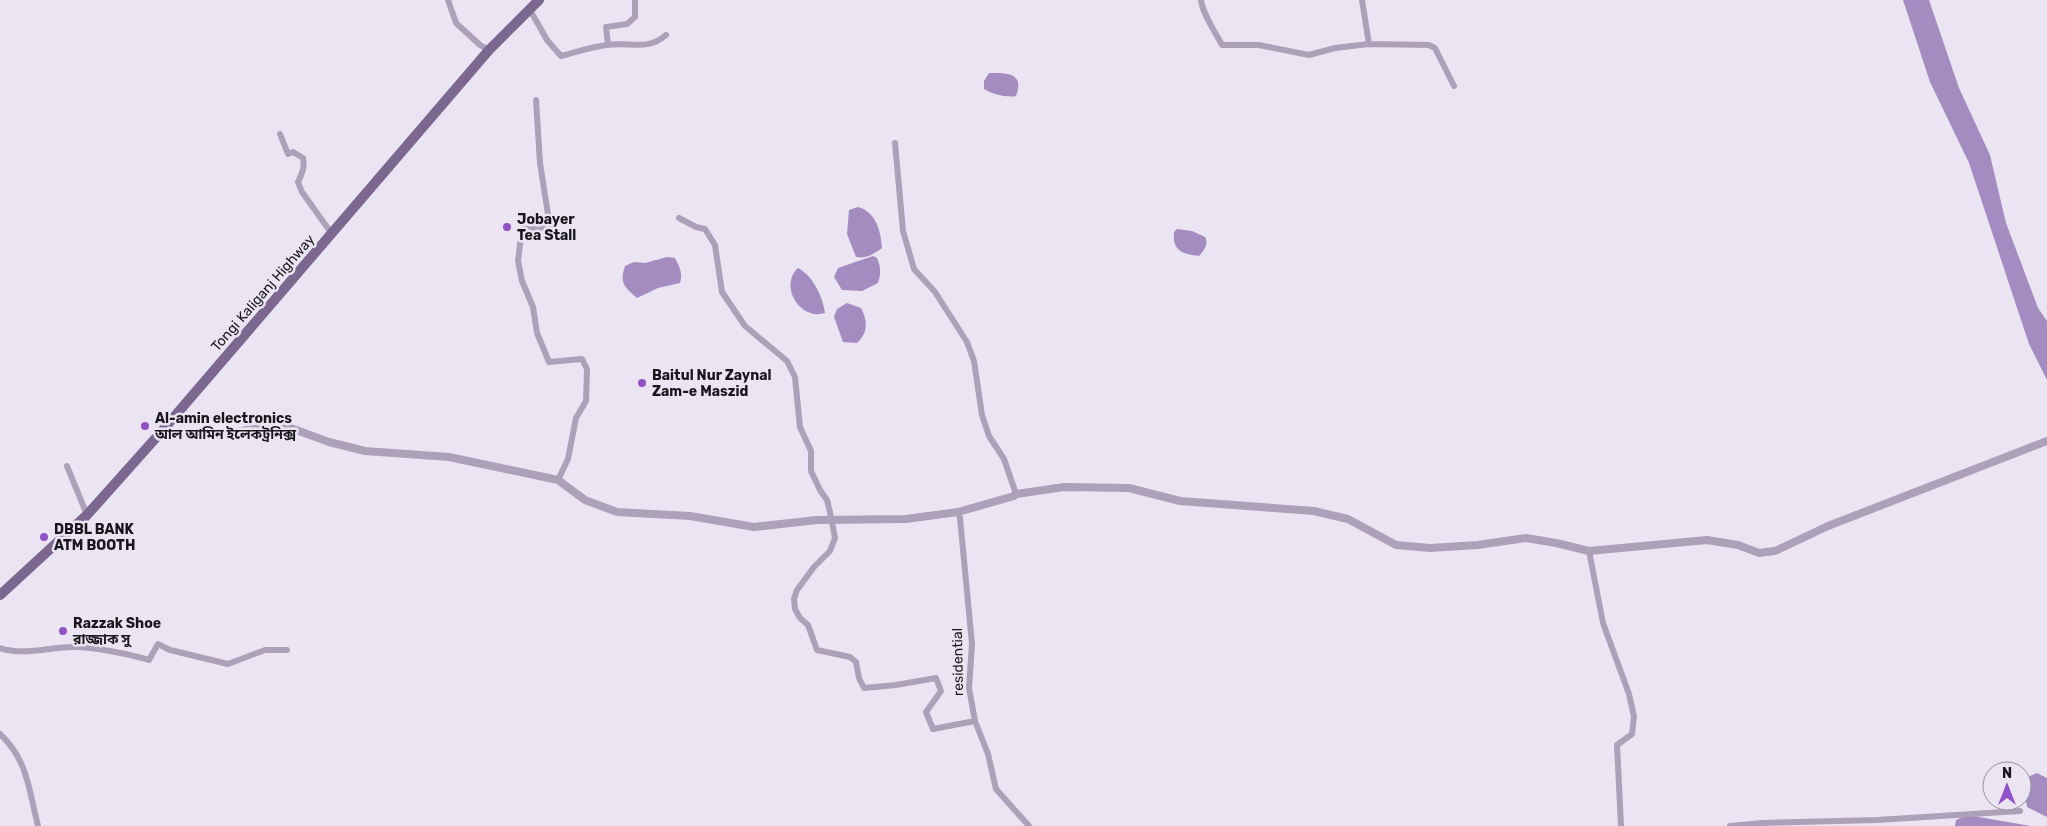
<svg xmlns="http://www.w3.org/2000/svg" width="2047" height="826" font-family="Rubik,'Noto Sans Bengali',sans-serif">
  <rect width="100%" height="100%" fill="#ebe5f3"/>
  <path fill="#a58cc0" d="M1903 0H1929L1959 88 1990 155 2006 223 2038 308 2047 321V380L2029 344 1969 163 1930 82Z
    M989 73C1006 73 1025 72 1016 96 1007 98 992 94 984 89V81Z
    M858 207C876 212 881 231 882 248 874 254 866 259 856 257L847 234 849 210Z
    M1177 229 1192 231 1205 237C1209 244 1204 251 1199 256 1183 254 1172 251 1174 232Z
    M873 256 877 258C881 267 881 274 878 283L862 291 842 290 834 277 838 268Z
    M667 257 675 258C680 268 683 273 680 283L658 288 637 298C625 287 619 284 625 266L634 262 645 263Z
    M798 268C812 275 823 296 825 313 799 321 779 285 798 268Z
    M847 303 861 308C868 321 868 333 857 343L843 342 834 317 837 309Z
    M2037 773 2047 778V817L2027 807 2024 790 2027 777Z
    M1967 815 2031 826H1955L1956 820Z"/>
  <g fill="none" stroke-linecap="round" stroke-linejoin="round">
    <path stroke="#aca1b9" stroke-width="6" d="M448 0 456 23 480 45 489 50
      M1201 0C1203 15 1215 31 1222 45H1259L1309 55 1335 48 1369 44 1429 45 1435 48 1454 86
      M1362 0 1369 44
      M530 10 547 40 561 56C576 52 591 47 607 45 630 41 646 52 666 35
      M608 44 606 27 627 24 635 17V0
      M536 100 540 163 550 227 522 229 518 261 522 281 533 307 537 333 549 362 582 359 587 369 586 401 576 418 568 459 558 480
      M280 134 288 154 293 152 303 158C305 168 302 173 298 182L302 192 332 234
      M895 143 903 231 914 269 935 292 967 342 974 361 982 415 989 436 1004 459 1016 494
      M679 218 696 227 705 229 715 245 722 292 745 326 787 361 795 377 800 427 811 451V471L820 490 827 500 830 512 835 538 830 551 814 567 797 590 794 599 795 609 800 618 808 625 817 650 850 657 856 662 859 678 864 688 896 685 936 678 941 691 926 712 933 729 975 721
      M67 466 87 515
      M958 512 960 518 972 644 969 688 975 721 988 754 996 789 1029 826
      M1589 551 1603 623 1629 694 1634 717 1632 734 1617 745 1621 826
      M0 648C24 656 48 647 73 647 94 647 129 654 149 660L158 644 170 650 228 664 265 650H287
      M0 734C28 760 29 791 38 826
      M1730 826 1762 823 1877 820 2020 811"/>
    <path stroke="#aca1b9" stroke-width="8" d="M162 431 219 435 252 429 288 427 329 442 365 451 449 457 558 480 585 500 617 512 690 516 754 527 817 520 906 519 958 512 1014 496 1016 494 1064 487 1129 488 1180 501 1314 511 1348 519 1396 545 1430 548 1478 545 1526 538 1556 543 1589 551 1707 540 1738 545 1759 553 1775 551 1828 526 2047 441"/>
    <path stroke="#7b6790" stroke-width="10" d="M0 595 87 515 162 431 489 50 539 0"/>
  </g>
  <g fill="#9152c7" stroke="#ebe5f3" stroke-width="2">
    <circle cx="507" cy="227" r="5"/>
    <circle cx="642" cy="383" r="5"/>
    <circle cx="145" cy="426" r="5"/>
    <circle cx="44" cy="537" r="5"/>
    <circle cx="63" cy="631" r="5"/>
  </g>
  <g text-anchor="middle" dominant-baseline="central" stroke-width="5" stroke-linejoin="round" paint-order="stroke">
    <g font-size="14" font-weight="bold" fill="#1a171c" stroke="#ebe5f3" text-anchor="start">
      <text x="517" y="219">Jobayer<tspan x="517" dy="16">Tea Stall</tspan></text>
      <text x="652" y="375">Baitul Nur Zaynal<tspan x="652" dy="16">Zam-e Maszid</tspan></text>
      <text x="155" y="418">Al-amin electronics<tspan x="155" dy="16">আল আমিন ইলেকট্রনিক্স</tspan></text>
      <text x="54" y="529">DBBL BANK<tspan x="54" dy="16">ATM BOOTH</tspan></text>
      <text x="73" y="623">Razzak Shoe<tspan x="73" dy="16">রাজ্জাক সু</tspan></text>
    </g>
    <g font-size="14" fill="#1a171c" stroke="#ebe5f3">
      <text transform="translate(263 293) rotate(-49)">Tongi Kaliganj Highway</text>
      <text transform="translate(958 662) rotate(-91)">residential</text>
    </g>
  </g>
  <g transform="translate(2007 786)"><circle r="24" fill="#ebe5f3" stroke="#97939d"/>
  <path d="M0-4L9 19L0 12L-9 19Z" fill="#9152c7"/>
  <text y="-8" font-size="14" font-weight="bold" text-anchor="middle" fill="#1a171c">N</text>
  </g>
</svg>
